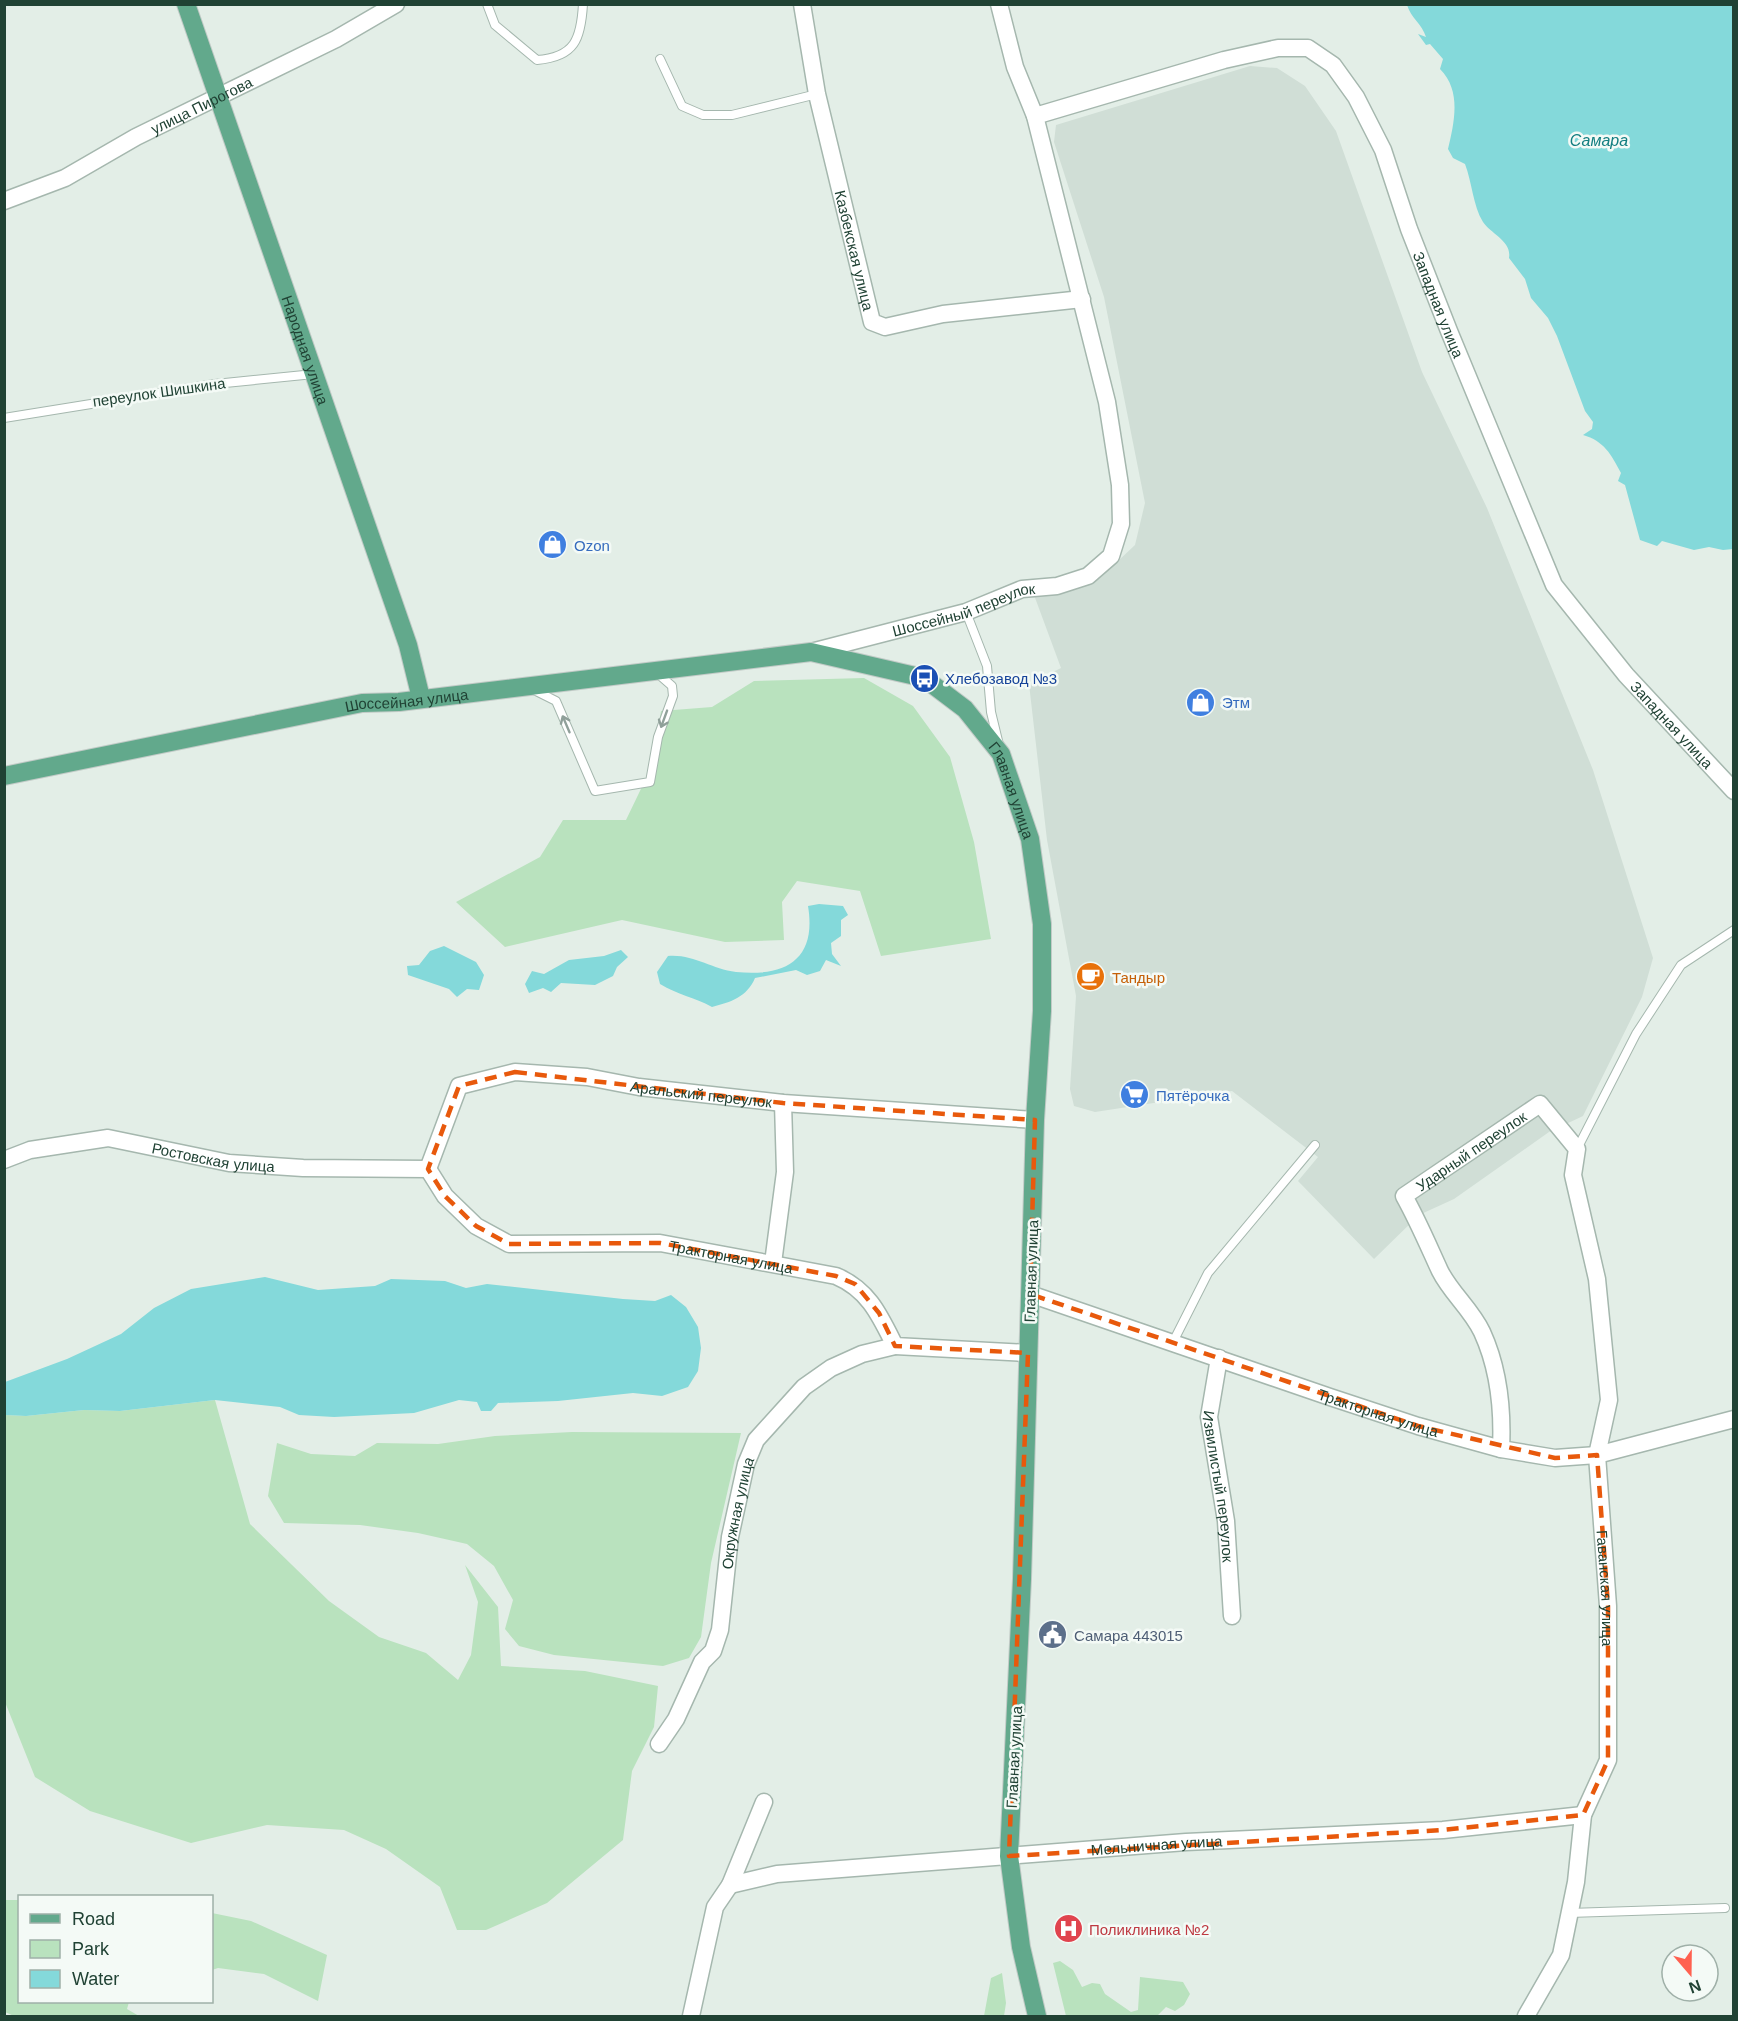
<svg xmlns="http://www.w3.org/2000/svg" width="1738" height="2021" font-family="Arial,sans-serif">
  <rect width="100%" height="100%" fill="#e3eee7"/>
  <path fill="#d0ded6" d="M1250 66 1277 68 1305 86 1336 131 1422 372 1487 508 1593 770 1653 958 1642 997 1583 1116 1549 1132 1454 1199 1419 1215 1374 1259 1298 1181 1318 1157 1232 1091 1095 1112 1074 1106 1070 1089 1076 996 1047 840 1029 684 1061 668 1034 595 1099 579 1135 545 1145 503 1104 297 1054 142 1056 125Z"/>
  <path fill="#b9e2be" d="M864 678 913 706 950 757 974 842 991 939 881 956 860 891 797 881 782 902 784 940 725 942 622 920 505 947 456 902 540 857 563 820H626L651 768 661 711 712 707 754 681Z
    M215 1400 250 1524 329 1601 379 1637 426 1653 458 1680 471 1655 478 1602 465 1565 498 1607 501 1666 585 1671 658 1686 654 1727 632 1771 623 1840 547 1903 486 1930H457L440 1887 386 1849 344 1830 267 1825 191 1843 90 1811 35 1777 5 1702V1415L26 1416 84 1410 120 1411Z
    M572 1432 741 1433 711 1563 701 1637 689 1658 663 1666 554 1655 519 1646 505 1629 513 1600 494 1566 467 1544 418 1533 360 1525 284 1523 268 1496 277 1443 311 1454 355 1456 377 1443 438 1444 495 1436Z
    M4 1900H19L20 2002H129L127 2009 139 2016H14L5 2012Z
    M212 1913 251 1921 327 1955 318 2001 264 1974 218 1968 212 1970Z
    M1060 1961 1073 1970 1082 1987 1092 1983 1100 1984 1105 1994 1131 2012 1138 2010 1140 1977 1183 1982 1190 1994 1184 2005 1175 2011 1166 2007 1157 2016H1066L1053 1963Z
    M1002 1973 1006 2003 1004 2016H984L991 1978Z"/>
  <path fill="#84d9da" d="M1407 5H1733V549L1723 550 1709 547 1694 550 1662 541 1657 546 1640 540 1625 485 1618 481 1621 473C1611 454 1604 441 1583 435L1592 429 1593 422 1585 411 1557 336 1548 318 1531 298 1525 279 1509 258C1512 241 1491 234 1483 222 1473 206 1472 182 1465 164L1453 158 1448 149C1454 123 1462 91 1440 69L1443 59 1430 44 1426 45 1418 34 1426 37C1422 24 1411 18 1407 5Z
    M819 904 843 906 848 915 841 920V936L831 943 832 954 841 966 826 960 820 971 807 975 796 970 755 978C747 997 731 1002 712 1007 694 997 678 995 660 984L657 972 668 956C694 954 711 969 736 972 785 977 817 960 808 906Z
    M444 946 476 962 484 975 479 990 467 989 457 997 449 989 408 975 407 966 419 965 430 951Z
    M621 950 628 957 617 967 613 976 595 985 561 983 551 992 543 988 529 993 525 984 532 971 544 974 569 960 604 956Z
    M265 1277 318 1290 375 1286 391 1279 445 1281 466 1288 487 1284 623 1299 655 1301 671 1295 686 1307 698 1327 701 1348 698 1371 688 1387 662 1396 633 1393 558 1401 498 1403 491 1411H481L477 1402 459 1400 414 1413 334 1417 299 1415 280 1407 215 1400 120 1411 84 1410 26 1416 5 1415V1382L67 1359 121 1334 154 1308 191 1289Z"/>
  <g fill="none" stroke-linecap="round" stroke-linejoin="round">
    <defs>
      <path id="service" d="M487 4 495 25 537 60C575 57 581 39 583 4
        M660 59 682 106 703 115H732L817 94
        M4 418 215 384 314 374
        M966 612 987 666 991 712 999 745
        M532 689 556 701 595 791 650 782 658 737 673 696 672 686 656 672
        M1577 1149 1636 1034 1681 965 1734 930
        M1172 1344 1208 1273 1315 1145
        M1569 1913 1725 1908"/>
      <g id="minor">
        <path id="s1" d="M802 4 817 94 872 322 885 327 943 314 1082 299"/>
        <path id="s2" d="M1035 116 1224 60 1278 48H1308L1333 65 1356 97 1383 150 1409 229 1449 331 1554 585 1626 675 1734 791"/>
        <path id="s3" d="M4 201 65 178 136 137 336 39 396 4"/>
        <path id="s4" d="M811 652 966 612 1022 589 1057 586 1088 576 1111 556 1121 524 1120 485 1107 402 1035 116 1015 67 999 4"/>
        <path id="s5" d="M4 1160 30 1150 108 1138 229 1163 303 1168 428 1169"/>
        <path id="s6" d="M428 1169 445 1196 476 1226 509 1244 660 1243 836 1276C869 1290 880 1316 895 1346L1028 1353"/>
        <path id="s7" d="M428 1169 459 1086 515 1072 587 1077 639 1087 783 1103 1035 1120"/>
        <path d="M773 1263 785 1172 783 1103"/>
        <path id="s8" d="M1030 1294 1330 1397 1418 1426 1501 1449 1555 1458 1597 1455 1734 1419"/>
        <path id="s9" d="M1219 1358 1209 1417 1226 1521 1232 1616"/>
        <path id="s10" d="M1501 1449C1503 1408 1499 1369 1482 1332 1471 1309 1451 1293 1440 1271 1428 1245 1418 1221 1404 1196L1540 1104 1577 1149 1573 1175 1597 1279 1609 1400 1597 1455 1608 1606V1760L1583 1815 1576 1882 1561 1955 1526 2016"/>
        <path id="s11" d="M659 1744 676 1719 702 1662 713 1651 720 1630 730 1537 746 1464 756 1440 804 1387 831 1368 862 1354 895 1346"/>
        <path id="s12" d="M730 1885 777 1874 1186 1842 1443 1830 1583 1815"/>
        <path d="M691 2016 715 1907 730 1885 764 1802"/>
      </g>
      <g id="primary">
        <path id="s13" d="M186 4 408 645 421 698"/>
        <path id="s14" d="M4 776 362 703 399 702 811 652 924 678 965 709 1001 754 1030 839 1042 924V1011L1035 1120 1022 1579 1009 1856 1021 1947 1037 2016"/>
      </g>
    </defs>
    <use href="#service" stroke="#a5b7ae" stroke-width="10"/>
    <use href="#minor" stroke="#a5b7ae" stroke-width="19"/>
    <use href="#primary" stroke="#c1cac6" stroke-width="20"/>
    <use href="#service" stroke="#fff" stroke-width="8"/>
    <use href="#minor" stroke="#fff" stroke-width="16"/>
    <use href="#primary" stroke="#62a98c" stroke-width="18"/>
  </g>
  <defs><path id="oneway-shaft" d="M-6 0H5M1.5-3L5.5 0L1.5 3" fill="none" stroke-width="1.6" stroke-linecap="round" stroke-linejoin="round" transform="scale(1.5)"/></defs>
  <g stroke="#90a09a">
    <use href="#oneway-shaft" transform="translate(664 719) rotate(110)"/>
    <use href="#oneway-shaft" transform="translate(566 724) rotate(-113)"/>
  </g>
  <path fill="none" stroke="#e8590c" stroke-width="4.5" stroke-dasharray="12 8" stroke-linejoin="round" d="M515 1072 783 1103 1035 1120 1030 1294 1418 1426 1555 1458 1597 1455 1608 1606V1760L1583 1815 1443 1830 1009 1856 1028 1353 895 1346 879 1313 855 1284 836 1276 660 1243 509 1244 476 1226 445 1196 428 1169 459 1086Z"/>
  <defs>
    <symbol id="shop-disc" viewBox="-11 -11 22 22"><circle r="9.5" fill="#3f7fe0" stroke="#f4faf6"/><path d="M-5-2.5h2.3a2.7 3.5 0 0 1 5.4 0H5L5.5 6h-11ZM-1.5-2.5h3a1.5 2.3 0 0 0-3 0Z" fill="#fff"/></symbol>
    <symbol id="bus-disc" viewBox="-11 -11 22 22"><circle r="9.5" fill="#1a4fb4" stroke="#f4faf6"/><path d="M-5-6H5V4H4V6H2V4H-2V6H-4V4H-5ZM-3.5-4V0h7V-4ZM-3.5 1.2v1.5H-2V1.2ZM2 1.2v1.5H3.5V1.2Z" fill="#fff"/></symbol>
    <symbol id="cafe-disc" viewBox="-11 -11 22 22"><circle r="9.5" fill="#e8710a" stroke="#f4faf6"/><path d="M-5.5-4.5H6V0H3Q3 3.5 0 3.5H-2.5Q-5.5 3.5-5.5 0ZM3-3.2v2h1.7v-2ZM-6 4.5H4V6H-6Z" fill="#fff"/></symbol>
    <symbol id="supermarket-disc" viewBox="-11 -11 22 22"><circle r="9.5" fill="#3f7fe0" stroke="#f4faf6"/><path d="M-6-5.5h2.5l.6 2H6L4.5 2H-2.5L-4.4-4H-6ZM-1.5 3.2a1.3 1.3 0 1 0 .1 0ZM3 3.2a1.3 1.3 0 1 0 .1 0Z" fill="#fff"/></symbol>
    <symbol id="civic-disc" viewBox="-11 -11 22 22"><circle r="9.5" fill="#5c6f8a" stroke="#f4faf6"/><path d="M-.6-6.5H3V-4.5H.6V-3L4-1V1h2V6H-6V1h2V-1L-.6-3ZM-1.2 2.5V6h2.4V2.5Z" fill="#fff"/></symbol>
    <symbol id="hospital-disc" viewBox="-11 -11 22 22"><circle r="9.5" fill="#e0444e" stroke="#f4faf6"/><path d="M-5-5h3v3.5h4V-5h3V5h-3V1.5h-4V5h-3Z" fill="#fff"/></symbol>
  </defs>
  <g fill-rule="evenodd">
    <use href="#shop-disc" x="536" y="528" width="33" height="33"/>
    <use href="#bus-disc" x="908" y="662" width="33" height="33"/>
    <use href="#shop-disc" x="1184" y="686" width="33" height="33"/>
    <use href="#cafe-disc" x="1074" y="960" width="33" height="33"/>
    <use href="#supermarket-disc" x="1118" y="1078" width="33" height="33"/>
    <use href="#civic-disc" x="1036" y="1618" width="33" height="33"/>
    <use href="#hospital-disc" x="1052" y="1912" width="33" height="33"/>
  </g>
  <g text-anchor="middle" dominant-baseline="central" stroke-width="5" stroke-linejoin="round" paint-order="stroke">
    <g font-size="15" fill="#204234" stroke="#f4faf6">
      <text stroke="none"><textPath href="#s3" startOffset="220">улица Пирогова</textPath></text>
      <text stroke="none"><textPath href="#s1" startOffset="252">Казбекская улица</textPath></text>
      <text stroke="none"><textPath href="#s2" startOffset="576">Западная улица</textPath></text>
      <text stroke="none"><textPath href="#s13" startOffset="366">Народная улица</textPath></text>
      <text transform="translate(159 392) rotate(-8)">переулок Шишкина</text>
      <text stroke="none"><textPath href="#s4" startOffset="159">Шоссейный переулок</textPath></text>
      <text stroke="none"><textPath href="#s14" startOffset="410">Шоссейная улица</textPath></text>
      <text stroke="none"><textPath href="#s2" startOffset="1062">Западная улица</textPath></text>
      <text stroke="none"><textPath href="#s14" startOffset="1080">Главная улица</textPath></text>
      <text stroke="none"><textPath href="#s7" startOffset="334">Аральский переулок</textPath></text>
      <text stroke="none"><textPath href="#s10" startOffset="358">Ударный переулок</textPath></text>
      <text stroke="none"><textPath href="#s5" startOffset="214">Ростовская улица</textPath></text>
      <text stroke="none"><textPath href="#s6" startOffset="336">Тракторная улица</textPath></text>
      <text transform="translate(1031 1271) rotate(-88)">Главная улица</text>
      <text stroke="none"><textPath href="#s8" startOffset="368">Тракторная улица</textPath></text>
      <text stroke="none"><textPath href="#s9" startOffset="130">Извилистый переулок</textPath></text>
      <text stroke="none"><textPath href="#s11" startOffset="249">Окружная улица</textPath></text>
      <text stroke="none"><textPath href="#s10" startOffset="944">Гаванская улица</textPath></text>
      <text transform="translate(1014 1757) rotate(-87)">Главная улица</text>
      <text stroke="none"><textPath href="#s12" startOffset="429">Мельничная улица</textPath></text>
    </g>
    <g font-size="15" fill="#366cbe" stroke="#f4faf6" text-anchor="start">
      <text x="574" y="545">Ozon</text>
      <text x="1222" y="702">Этм</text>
      <text x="1156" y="1095">Пятёрочка</text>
    </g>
    <g font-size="15" fill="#164399" stroke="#f4faf6" text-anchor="start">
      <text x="945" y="678">Хлебозавод №3</text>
    </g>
    <g font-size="15" fill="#c56008" stroke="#f4faf6" text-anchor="start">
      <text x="1112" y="977">Тандыр</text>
    </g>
    <g font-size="15" fill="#4e5e75" stroke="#f4faf6" text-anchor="start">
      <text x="1074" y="1635">Самара 443015</text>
    </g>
    <g font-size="15" fill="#be3a42" stroke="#f4faf6" text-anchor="start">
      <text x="1089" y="1929">Поликлиника №2</text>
    </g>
    <g font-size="16" font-style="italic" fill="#127e80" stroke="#f4faf6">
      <text x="1599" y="140">Самара</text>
    </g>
  </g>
  <rect width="1738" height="2021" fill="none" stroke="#204234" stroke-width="12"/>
  <rect x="18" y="1895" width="195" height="108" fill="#f4faf6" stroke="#9fb0a8" stroke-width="1.5"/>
  <rect x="30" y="1914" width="30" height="9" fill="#62a98c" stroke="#9fb0a8" stroke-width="1.5"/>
  <text x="72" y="1925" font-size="18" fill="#204234">Road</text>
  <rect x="30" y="1940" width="30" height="18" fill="#b9e2be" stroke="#9fb0a8" stroke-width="1.5"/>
  <text x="72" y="1955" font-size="18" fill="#204234">Park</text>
  <rect x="30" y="1970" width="30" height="18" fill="#84d9da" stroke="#9fb0a8" stroke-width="1.5"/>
  <text x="72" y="1985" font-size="18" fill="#204234">Water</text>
  <g transform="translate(1690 1973) rotate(160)"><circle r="28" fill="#f4faf6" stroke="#9fb0a8" stroke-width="1.5"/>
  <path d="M0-4.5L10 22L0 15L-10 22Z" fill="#ff6150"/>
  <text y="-9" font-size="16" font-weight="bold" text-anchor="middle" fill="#204234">N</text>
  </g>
</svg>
